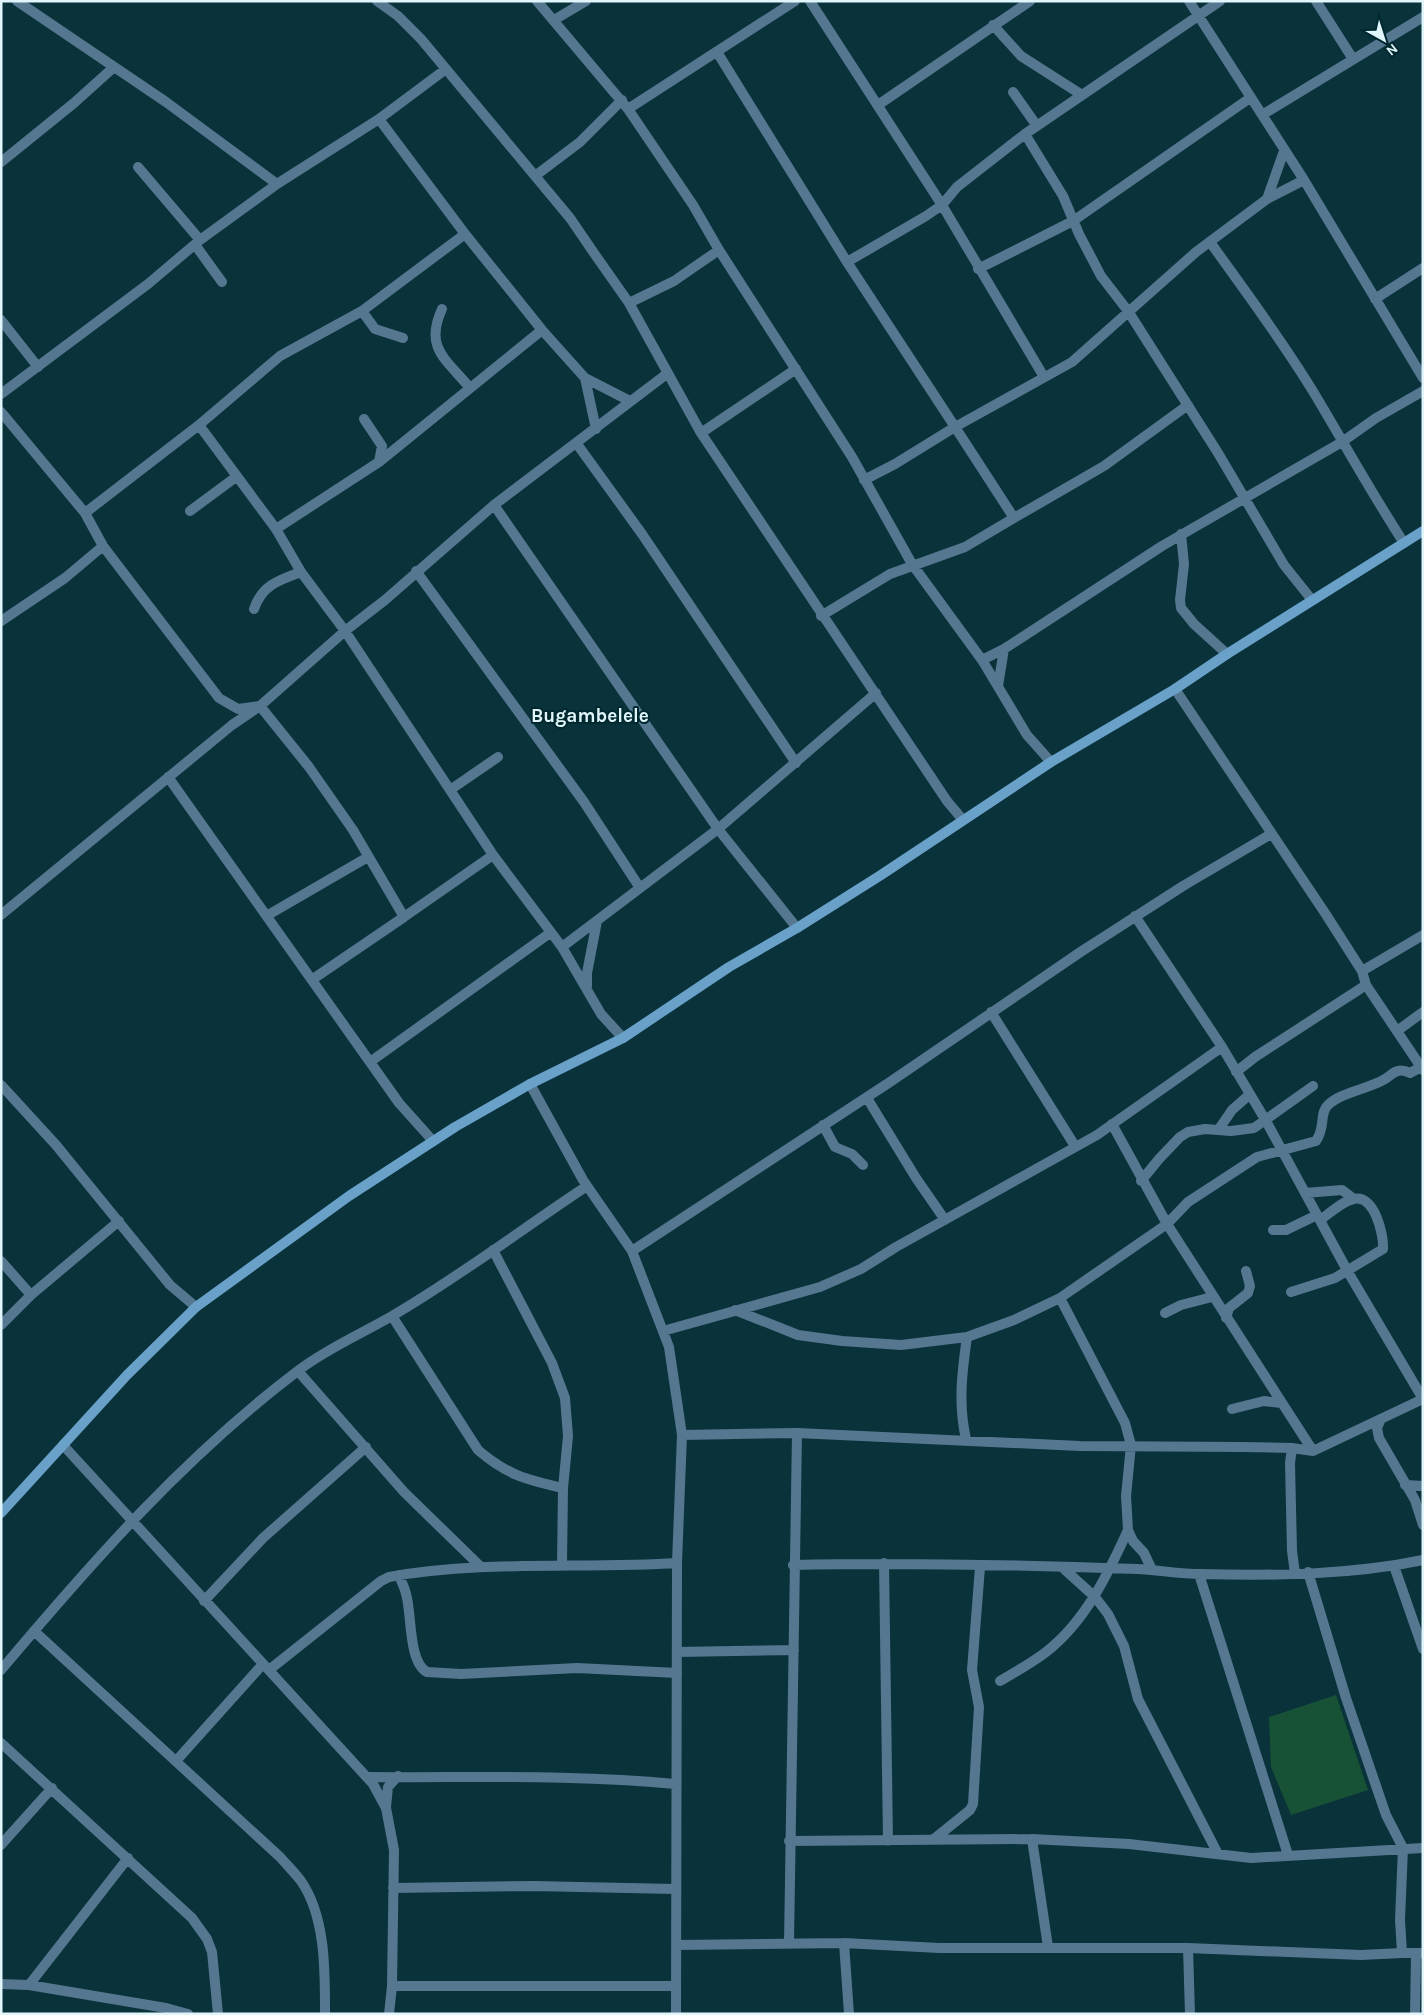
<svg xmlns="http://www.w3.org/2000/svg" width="1424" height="2015" font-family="Karla,sans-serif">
  <rect width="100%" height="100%" fill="#0a323a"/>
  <path fill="#175236" d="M1336 1695 1368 1790 1291 1815 1271 1767 1269 1717Z"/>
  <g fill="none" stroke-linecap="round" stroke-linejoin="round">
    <path stroke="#557790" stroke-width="10" d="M17 1 166 102 277 184
      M377 1 398 16 421 39 570 218 596 256 629 303 701 433 947 801 963 820
      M537 1 628 109 693 205 719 250 852 457 912 564 982 660 1027 735 1051 762
      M810 1 942 205 1044 377
      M1189 1 1304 180 1423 378
      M1316 1 1353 59
      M554 20 586 1
      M993 25 1021 56 1082 95
      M717 52 847 262 955 427 895 464 864 480
      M1013 92 1037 126
      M878 105 1030 1
      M628 109 795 1
      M1262 115 1423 17
      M379 119 465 234 542 330 585 378 630 401
      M1025 134 1063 196 1079 234 1101 276 1128 311 1218 453 1284 565 1312 600
      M1 162 74 103 114 67
      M138 167 200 240
      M535 176 580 142 622 100
      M1267 199 1284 151
      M1210 242C1245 291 1282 340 1314 393 1344 443 1372 494 1404 543
      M196 246 222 282
      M847 262 926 216 942 205 957 187 1025 134 1220 1
      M978 269 1073 221 1250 98
      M1375 299 1423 268
      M629 303 674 281 719 250
      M442 309C424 348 446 359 470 388
      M362 311 375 329 403 338
      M1 320 38 367
      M542 330 379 462 276 529 301 572 345 631 493 855 562 947 601 1014 623 1038
      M585 378 596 429
      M1 394 148 284 200 240 277 184 379 119 446 69
      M1 412 85 513 103 546 219 698 238 709 260 706 309 767 353 830 404 917 493 855
      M364 419 382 446 379 462
      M199 425 276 529
      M701 433 796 369
      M577 444 642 534 796 763
      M494 505 718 829 797 928
      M190 511 236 477
      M85 513 199 425 280 356 362 311 465 234
      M1014 518 1104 466 1188 405
      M1181 534 1184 564 1180 600 1181 608 1194 624 1227 654
      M416 571 584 802 640 888
      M254 609C262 585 279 580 301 572
      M821 616 890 574 965 547 1014 518 955 427 1072 362 1196 252 1267 199 1304 180
      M1 621 65 578 103 546
      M982 660 1004 649 1162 546 1342 442 1376 418 1423 391
      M998 686 1004 649
      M1175 689 1325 913 1362 971 1366 985 1423 1070
      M168 777 399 1103 433 1141
      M450 790 498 757
      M1 915 232 725 260 706 345 631 385 600 494 505 668 373
      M268 915 368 857
      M1135 916 1222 1047 1266 1121 1348 1272 1423 1399
      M562 947 718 829 876 693
      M1362 971 1423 935
      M313 979 404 917
      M587 986V973L597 921
      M991 1012 1075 1146
      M1397 1031 1423 1012
      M370 1062 550 933
      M1236 1072 1255 1057 1366 985
      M530 1084 583 1180 632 1251 669 1347 682 1435 677 1563 676 2014
      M1 1085 56 1145 170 1285 196 1307
      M867 1098 916 1178 945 1220
      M1112 1124 1167 1224 1313 1451
      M823 1125 835 1147 852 1154 863 1165
      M1219 1129 1232 1110 1249 1095
      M1141 1181 1159 1159 1180 1137 1188 1132 1205 1129 1231 1131 1254 1128 1313 1086
      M1305 1193 1342 1190 1354 1199
      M1273 1230H1286L1317 1215
      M493 1250 552 1363 565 1398 568 1436 563 1488 562 1564
      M632 1251 890 1082 1082 951 1183 886 1271 834
      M1 1261 31 1295
      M1291 1292 1335 1278 1383 1249C1384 1234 1374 1194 1354 1199 1342 1201 1329 1214 1320 1220
      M1060 1298 1125 1423 1131 1445 1126 1496 1128 1530 1133 1541 1144 1553 1152 1570
      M735 1310 798 1335 842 1341 901 1345 967 1337 1014 1320 1060 1298 1167 1224 1188 1202 1257 1157 1316 1141C1326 1127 1319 1113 1328 1105 1341 1092 1369 1089 1385 1079 1390 1076 1393 1072 1398 1071 1402 1070 1406 1071 1410 1073L1421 1067
      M1165 1313 1181 1305 1212 1297
      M392 1316 478 1450C507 1475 527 1480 563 1488
      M1226 1318 1229 1308 1248 1293 1250 1286 1246 1271
      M1 1325 31 1295 119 1221
      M663 1331 820 1287 861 1269 896 1247 1097 1135 1222 1047
      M298 1371 404 1492 480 1566
      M1232 1409 1264 1401 1281 1403
      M1381 1419 1377 1428 1379 1438 1415 1500 1423 1525
      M682 1435 797 1433 1080 1446 1243 1447 1292 1448 1313 1451 1423 1399
      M966 1439C958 1404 962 1372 967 1337
      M63 1445 373 1784 386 1808 394 1850 392 1986 389 2014
      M1292 1448 1290 1463 1292 1551 1295 1573
      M1405 1485 1423 1486
      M884 1563 888 1841
      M793 1565C908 1562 1023 1565 1137 1569 1158 1570 1180 1574 1201 1574 1274 1576 1351 1575 1423 1560
      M1394 1566 1423 1649
      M1063 1568 1095 1597 1108 1614 1124 1646 1138 1699 1218 1854
      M1308 1572 1346 1698 1386 1815 1403 1848 1400 1920 1402 1953H1423
      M1199 1574 1288 1855
      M399 1575C401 1581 405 1588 406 1594 412 1613 408 1662 427 1672L461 1674 577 1668 677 1673
      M204 1601 263 1538 366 1447
      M34 1631 280 1857C287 1865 295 1873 301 1881 326 1917 325 1972 325 2014
      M677 1652 794 1650
      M1 1670C92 1562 185 1456 299 1370 328 1348 361 1334 392 1316 459 1277 522 1229 587 1186
      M269 1670 381 1581 389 1577C484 1560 581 1569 677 1563
      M1000 1681C1015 1672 1032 1663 1046 1652 1085 1622 1108 1574 1128 1530
      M1 1743 192 1918 207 1939 212 1952 218 2014
      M176 1761 263 1664
      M369 1777C471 1778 573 1774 675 1784
      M386 1807 388 1787 398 1776
      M934 1839 970 1810 973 1804 979 1707 972 1670 980 1567
      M1032 1839 1048 1947
      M789 1841 1032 1839 1129 1844 1251 1858 1423 1848
      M1 1845 52 1788
      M393 1888 533 1886 675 1889
      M789 1943 797 1433
      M844 1943 849 2014
      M676 1945 844 1943 939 1948H1188L1190 2014
      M1188 1948 1361 1955 1402 1953
      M1 1984 29 1985 166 2008 188 2014
      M29 1985 128 1858
      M392 1986H675
      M1415 2014 1416 1953"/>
    <path stroke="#69a1c9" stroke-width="10" d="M1 1513 127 1375 196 1307 349 1196 455 1127 530 1084 623 1038 729 967 797 928 881 875 1051 762 1175 689 1227 654 1423 531"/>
  </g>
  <g text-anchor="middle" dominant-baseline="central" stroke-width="4" stroke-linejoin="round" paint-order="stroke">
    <g font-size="19" font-weight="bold" fill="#e1f6fb" stroke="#00282f">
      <text x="590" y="716">Bugambelele</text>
    </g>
  </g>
  <rect width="1424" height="2015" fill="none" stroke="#e1f6fb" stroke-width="5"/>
  <g transform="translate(1384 40) rotate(141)" stroke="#00282f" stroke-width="4" paint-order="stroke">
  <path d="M0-4L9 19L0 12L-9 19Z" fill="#e1f6fb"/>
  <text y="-8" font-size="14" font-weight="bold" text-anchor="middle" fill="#e1f6fb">N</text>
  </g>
</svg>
